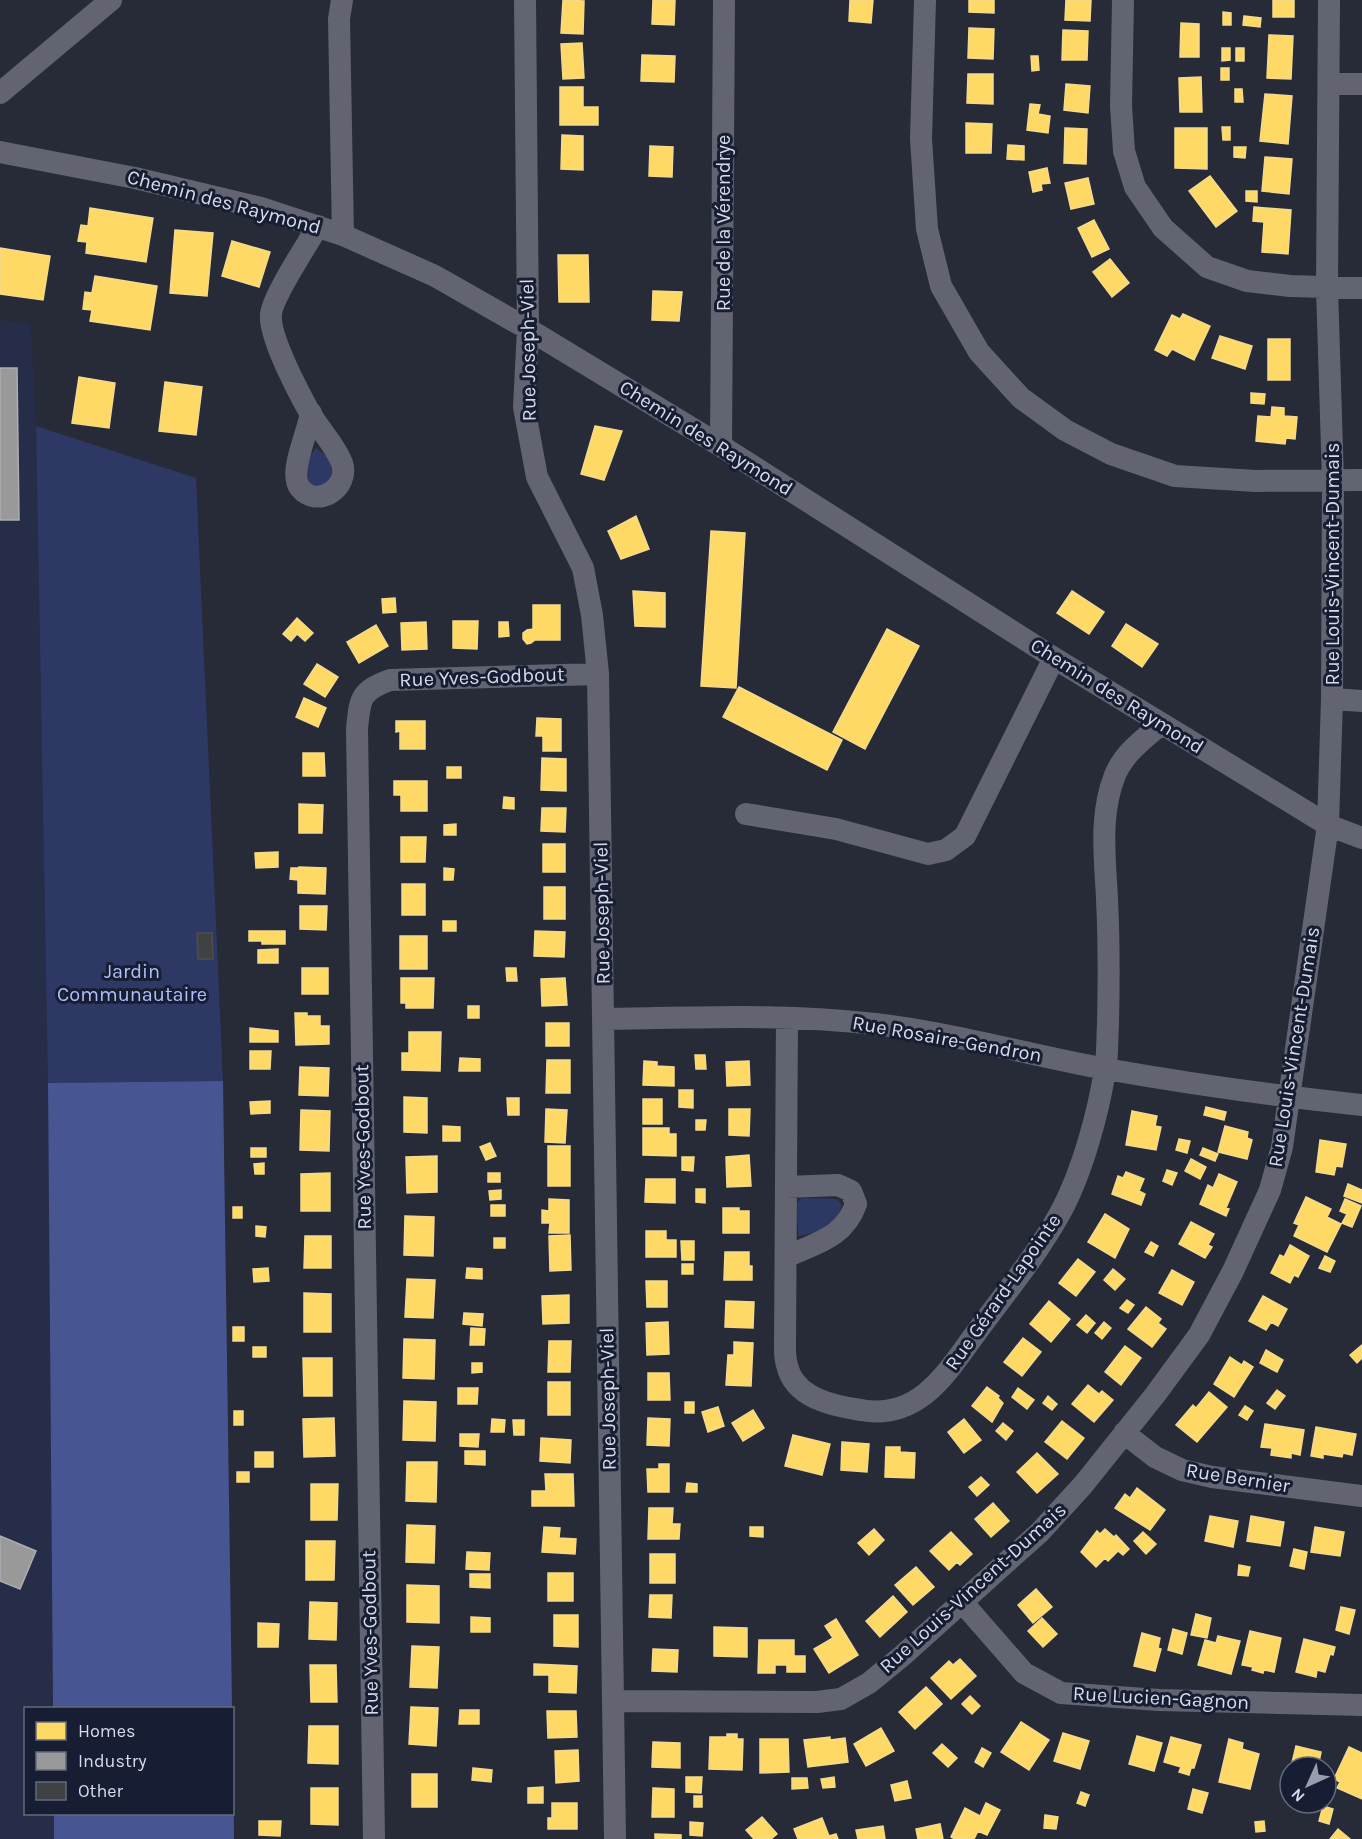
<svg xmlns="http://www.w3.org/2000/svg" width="1362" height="1839" font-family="Karla,sans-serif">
  <rect width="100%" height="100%" fill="#272a37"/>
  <path fill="#262d48" d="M0 320 31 324 36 426 48 1083 53 1708H26V1814H54V1839H0Z"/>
  <path fill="#2e3864" d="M36 426 196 478 223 1081 48 1083Z
    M316 448 327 456 333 469 327 487 309 485C306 471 306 459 316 448Z
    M802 1198 837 1199 842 1205C837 1225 816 1234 798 1236L797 1202Z"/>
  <path fill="#475593" d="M223 1081 232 1708H53L48 1083Z
    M233 1727 234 1839H54V1814H232Z"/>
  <path fill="#ffd966" stroke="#f3da8e" stroke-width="1.5" d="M563 0 584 1 583 34 561 33Z
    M653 0H675L674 25 652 24Z
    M850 0H873L871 23 849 21Z
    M969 0H994V13L969 12Z
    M1066 0H1091L1090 21 1065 20Z
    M1273 0H1294V17H1273Z
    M1223 12 1231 13V25H1223Z
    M1244 16 1261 18 1260 27 1243 25Z
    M1181 23 1199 24V57H1180Z
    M969 28 994 29 993 59 968 58Z
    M1063 30 1088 31 1087 60H1062Z
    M1269 35 1293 36 1291 79 1267 78Z
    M582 43 584 78 563 79 561 44Z
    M1222 48H1230V60L1222 61Z
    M1236 48H1244V61H1236Z
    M642 55 675 56 674 82 641 81Z
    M1031 56H1038L1039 70 1032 71Z
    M1221 68H1229V80H1221Z
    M968 74H993V104L967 103Z
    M1201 77 1202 112H1180L1179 78Z
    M1066 84 1090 86 1088 113 1064 110Z
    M560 87H583V107H598V125H560Z
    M1235 89H1242L1243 102H1235Z
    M1265 94 1292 96 1288 144 1260 141Z
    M1030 104 1040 105 1038 114 1050 116 1048 133 1027 130Z
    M966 123 992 124 991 153H966Z
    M1222 127H1230V140H1223Z
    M1065 128 1087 129 1086 164 1064 163Z
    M1175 128H1207V169L1175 168Z
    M562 135 583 136V170L561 169Z
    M1008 145 1024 146V160L1007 159Z
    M650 146 673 147 672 177 649 176Z
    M1234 147H1246L1245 158 1234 157Z
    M1265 157 1292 159 1289 194 1262 191Z
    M1047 168 1050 183 1041 184 1042 190 1033 192 1029 172Z
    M1210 176 1237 211 1216 227 1189 191Z
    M1088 178 1094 204 1071 209 1065 183Z
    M1246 191H1257V202L1246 201Z
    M1254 207 1291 210 1288 254 1262 252 1264 222 1253 221Z
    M90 208 153 218 146 262 86 253 87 242 78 241 81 225 88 226Z
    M1094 220 1109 249 1092 257 1078 228Z
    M175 230 213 233 207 296 170 293Z
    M232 241 270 252 259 287 222 276Z
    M0 248 50 256 43 300 0 294Z
    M558 255H588L589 302H559Z
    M1110 259 1129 283 1112 297 1093 272Z
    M95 276 157 286 150 330 90 321 92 310 83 309 85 292 92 293Z
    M653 291 682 292 679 321 652 320Z
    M1183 314 1210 326 1194 360 1172 349 1167 356 1155 350 1172 315 1180 319Z
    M1220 336 1252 346 1245 369 1212 358Z
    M1268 339H1290V380H1268Z
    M79 377 115 383 109 428 72 423Z
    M165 382 202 387 196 435 159 431Z
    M1251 393 1265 394 1264 404 1251 403Z
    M1272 407 1284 408V416L1297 417 1295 439 1286 438 1285 444 1256 441 1258 416 1271 417Z
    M595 426 622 431 604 480 581 474Z
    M636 516 649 549 621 559 608 531Z
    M711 531 745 533 736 688 701 686Z
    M633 591 665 593V627L635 626Z
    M1072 591 1104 612 1089 634 1057 613Z
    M395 598 396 612 383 613 382 599Z
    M533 605H560V640H535L531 643 527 644 523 639V633L527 630 533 629Z
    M297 618 313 633 305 641 297 634 291 641 283 634Z
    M453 621H478L477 649 453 648Z
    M426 622 427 649 402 650 401 623Z
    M499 622H508L509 636 499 637Z
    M1126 624 1158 644 1142 667 1112 646Z
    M376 625 388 646 359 663 347 642Z
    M887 629 919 646 865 749 833 732Z
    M317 664 338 677 325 697 304 684Z
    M739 687 842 740 827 770 723 717Z
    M304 698 326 708 318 727 296 717Z
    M537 718 561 719V751H543V736H536Z
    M396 721H425V749H400V731L396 732Z
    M303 753H324L325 776H303Z
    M542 758 566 759V791L541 790Z
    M447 767H461V778H447Z
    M394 781H427V811H401V795H394Z
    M504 797 514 798V809L503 808Z
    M299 804 323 805 322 833H299Z
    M542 808H566L565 832 541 831Z
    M456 824V835H444V825Z
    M401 837H426L425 862H401Z
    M543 844H565V872H543Z
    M278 852V867L256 868 255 853Z
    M299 867 326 868 325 894 298 893V880L290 879 291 868H299Z
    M444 868 454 869 453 880H444Z
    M402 884H425V915H402Z
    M544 887H565V919H544Z
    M300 906H327L326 930 300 929Z
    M443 921H456V931H443Z
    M249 931H285V944H262V941H249Z
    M535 931 565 932 564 957 534 956Z
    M400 936H427V969H400Z
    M278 949V963H258V950Z
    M302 968H328V994H302Z
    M506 968H516L517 981H507Z
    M401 978H434L433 1008H406V1003H401Z
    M565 978 567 1005 542 1006 541 979Z
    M468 1006H479V1018H468Z
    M295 1013H307V1016H320V1026H329V1044L296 1045Z
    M546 1023H569V1046H546Z
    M250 1028 278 1031V1042H250Z
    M409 1032H441L440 1071 402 1070V1053H409Z
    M250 1051H271L270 1069H250Z
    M695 1055H705L706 1069H696Z
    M460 1058 480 1059V1071H459Z
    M547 1060H570V1093H546Z
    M644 1061 657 1062V1066L674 1067V1086L643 1085Z
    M749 1061 750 1085 727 1086 726 1062Z
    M300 1067 329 1068 328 1096 299 1095Z
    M679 1090H693V1108L679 1107Z
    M404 1097 427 1098V1133L404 1132Z
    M507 1098H519V1115H508Z
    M643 1099H662V1124H643Z
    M270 1101V1113L251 1114 250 1102Z
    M1206 1107 1226 1112 1224 1120 1204 1115Z
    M546 1109 567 1110 565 1143 545 1142Z
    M729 1109H750L749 1136 729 1135Z
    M301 1110 330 1111 329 1151 300 1150Z
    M1132 1111 1157 1116 1155 1126 1161 1127 1156 1150 1126 1145Z
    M696 1120H706L705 1130H696Z
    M443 1126 460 1127V1141H443Z
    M1225 1126 1248 1132 1247 1138 1252 1140 1247 1159 1218 1152Z
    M643 1128H669V1134H676V1156L643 1155Z
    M1179 1139 1190 1141 1187 1153 1176 1150Z
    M1320 1140 1346 1144 1342 1167 1336 1166 1334 1175 1316 1172Z
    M490 1143 496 1156 486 1160 480 1147Z
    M548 1146H570V1186H548Z
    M251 1148H266V1157H251Z
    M1203 1148 1218 1154 1215 1161 1200 1155Z
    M749 1155 751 1186 727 1187 726 1157Z
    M437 1156V1192L407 1193 406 1157Z
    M682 1157H694L693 1171 682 1170Z
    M1191 1159 1206 1167 1200 1179 1185 1171Z
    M264 1163V1174H255L254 1164Z
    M1167 1170 1177 1173 1172 1185 1163 1181Z
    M1126 1172 1144 1179 1139 1191 1145 1194 1141 1205 1112 1194 1118 1176 1123 1178Z
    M330 1173V1211H301V1174Z
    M488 1173H500V1182H488Z
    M1219 1174 1237 1182 1226 1208 1229 1209 1226 1216 1200 1204 1208 1185 1213 1188Z
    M646 1179H675V1203L645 1202Z
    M1348 1184 1362 1190V1203L1344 1196Z
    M696 1189H705V1203L696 1202Z
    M501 1190V1199L490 1200 489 1191Z
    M1306 1197 1331 1209 1327 1217 1341 1224 1327 1252 1294 1236 1299 1225 1294 1223Z
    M549 1199 569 1200V1233H549L550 1223H542V1210L549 1211Z
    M1345 1199 1361 1206 1352 1227 1342 1223 1347 1214 1340 1211Z
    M491 1205H505V1216H491Z
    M233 1207H242V1218H233Z
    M723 1208H739V1211H749V1233H723Z
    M1105 1214 1129 1229 1115 1258 1088 1242Z
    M405 1216 434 1217 433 1256 404 1255Z
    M1191 1222 1214 1234 1208 1245 1212 1247 1205 1258 1179 1244Z
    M256 1226 266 1227 265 1237 256 1236Z
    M646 1231H666V1240H676V1257H646Z
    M570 1235 571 1270 550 1271 549 1236Z
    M305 1236H331V1268H304Z
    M494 1238H505V1248H494Z
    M681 1241H694V1260H682Z
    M1151 1242 1158 1246 1153 1256 1145 1252Z
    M1290 1245 1309 1256 1298 1277 1294 1275 1290 1283 1271 1273 1280 1255 1284 1257Z
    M725 1252H749V1266H752V1280H724Z
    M1325 1256 1335 1261 1330 1272 1319 1268Z
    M1078 1259 1095 1272 1076 1296 1059 1283Z
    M682 1264H693V1274H682Z
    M268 1268 269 1281 254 1282 253 1269Z
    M467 1268 482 1269V1279L466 1278Z
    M1113 1269 1125 1279 1115 1290 1104 1280Z
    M1172 1270 1194 1282 1182 1305 1159 1293Z
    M407 1279 435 1280 433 1318 405 1317Z
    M646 1281H667V1307H647Z
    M304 1293 331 1294V1332H304Z
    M569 1295V1323L543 1324 542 1296Z
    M1263 1296 1287 1309 1278 1326 1271 1322 1266 1330 1249 1321Z
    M1127 1300 1134 1305 1128 1313 1120 1308Z
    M726 1301 754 1302 753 1328 725 1327Z
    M1049 1301 1070 1319 1051 1342 1030 1324Z
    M1146 1307 1161 1319 1158 1323 1166 1329 1152 1347 1128 1329Z
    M464 1313 483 1314 482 1326 463 1324Z
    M1086 1315 1095 1323 1087 1333 1077 1325Z
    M668 1322 669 1354 647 1355 646 1323Z
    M1104 1322 1111 1328 1102 1339 1095 1333Z
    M233 1327H244V1341H233Z
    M471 1328 485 1329 484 1345H470Z
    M1023 1338 1041 1352 1022 1376 1004 1362Z
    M404 1339 435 1340 434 1379 403 1378Z
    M549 1341H571L570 1372H548Z
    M734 1342 753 1343 751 1386 726 1385 728 1355H734Z
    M1362 1345V1358L1357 1363 1350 1355Z
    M1125 1346 1141 1358 1121 1385 1105 1372Z
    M253 1347H266V1357H253Z
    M1266 1350 1283 1360 1277 1372 1260 1363Z
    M1230 1357 1242 1365 1244 1361 1253 1367 1234 1397 1214 1384Z
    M303 1358H332V1396H304Z
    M472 1363H482V1372L472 1373Z
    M648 1373H669L670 1400H648Z
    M548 1382H570V1415H548Z
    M1088 1385 1099 1394 1102 1391 1113 1400 1094 1422 1072 1404Z
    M987 1387 999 1396 998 1398 1003 1403 992 1422 972 1406Z
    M458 1388H478L477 1404H458Z
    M1018 1388 1034 1400 1027 1409 1012 1397Z
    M1277 1390 1285 1396 1275 1409 1267 1403Z
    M1209 1392 1227 1407 1197 1442 1176 1425 1193 1405 1196 1408Z
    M1048 1396 1057 1404 1052 1410 1043 1403Z
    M404 1401 436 1402 435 1441 403 1440Z
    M685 1402H694V1413H685Z
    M1245 1406 1253 1411 1247 1420 1239 1415Z
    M718 1407 724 1426 708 1432 702 1412Z
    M753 1410 764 1428 743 1441 732 1423Z
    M234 1411H243V1425H234Z
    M334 1418 335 1456 304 1457 303 1419Z
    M648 1418 670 1419 669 1446 647 1445Z
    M492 1419 505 1420 504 1432H491Z
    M964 1419 981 1440 964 1453 948 1432Z
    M513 1420H524V1435H514Z
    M1062 1421 1084 1438 1067 1459 1045 1442Z
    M1003 1423 1013 1431 1006 1440 996 1431Z
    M1265 1424 1304 1430 1300 1455 1291 1453V1458L1271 1455 1272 1448 1261 1447Z
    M1316 1427 1356 1434 1352 1455 1343 1453 1342 1457 1323 1454V1458L1311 1456Z
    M460 1434H479L478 1447 460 1446Z
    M793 1435 830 1444 822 1475 785 1466Z
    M541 1438 571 1440 570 1463 540 1461Z
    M842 1442 869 1444 867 1472 841 1470Z
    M886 1447H900V1452L915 1453 914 1478 885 1477Z
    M465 1451H485V1465L465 1464Z
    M255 1452H273V1467H255Z
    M1037 1453 1058 1474 1037 1493 1017 1472Z
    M407 1462H437L436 1502 406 1501Z
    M659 1464H669V1492H648L647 1469H659Z
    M237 1472H249V1482H237Z
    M545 1474H573L574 1506H532V1491H546Z
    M981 1477 989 1485 977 1496 969 1487Z
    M687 1483 697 1484V1492H686Z
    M311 1484H338L337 1520H311Z
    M1137 1488 1165 1510 1150 1530 1115 1508 1125 1494 1130 1498Z
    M993 1503 1009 1521 991 1537 975 1519Z
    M649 1508H673L672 1524H680L679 1539H648Z
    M1210 1516 1238 1521 1233 1547 1205 1541Z
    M1251 1516 1284 1522 1280 1546 1247 1541Z
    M407 1525 435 1526 434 1563 406 1562Z
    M544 1527 560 1528 559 1538 576 1539 575 1554 542 1552Z
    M750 1527H763V1537L750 1536Z
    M1315 1527 1344 1532 1340 1556 1311 1552Z
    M874 1529 884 1540 869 1555 858 1543Z
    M1105 1529 1114 1537 1116 1535 1129 1549 1123 1555 1118 1551 1108 1561 1105 1558 1096 1567 1081 1552 1097 1531 1100 1534Z
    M951 1532 972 1554 960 1565 957 1562 949 1570 930 1551Z
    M1143 1532 1156 1544 1146 1554 1134 1541Z
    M306 1541H335L334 1580H306Z
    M1294 1549 1307 1552 1304 1569 1290 1566Z
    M467 1552 490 1553 489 1570 466 1569Z
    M650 1554H675V1583H650Z
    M1239 1565 1250 1567 1248 1576 1238 1575Z
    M916 1567 934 1587 913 1605 895 1585Z
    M548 1573H573V1601H548Z
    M470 1574H490V1588L470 1587Z
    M407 1585 439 1586V1623L407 1622Z
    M1036 1589 1052 1607 1033 1623 1018 1605Z
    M650 1595H672L671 1618 649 1617Z
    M893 1596 907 1612 880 1637 866 1621Z
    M310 1602 337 1603 336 1640 309 1639Z
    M1341 1607 1355 1610 1349 1634 1336 1630Z
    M1196 1614 1211 1618 1207 1638 1191 1635Z
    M554 1615H578V1647L554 1646Z
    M471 1617 490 1618V1632H471Z
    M1042 1618 1057 1634 1043 1647 1028 1631Z
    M836 1619 858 1655 829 1673 814 1649 833 1638 825 1626Z
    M258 1623 279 1624 278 1647H258Z
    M714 1627 747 1628V1657L714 1656Z
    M1173 1629 1187 1633 1182 1654 1168 1650Z
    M1250 1631 1281 1638 1274 1672 1264 1670 1263 1673 1252 1670 1253 1667 1242 1665Z
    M1142 1633 1160 1638 1158 1648 1161 1649 1155 1671 1134 1666Z
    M1218 1636 1240 1641 1231 1674 1198 1665 1205 1640 1216 1643Z
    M1304 1639 1335 1647 1333 1655 1330 1654 1325 1672 1317 1670 1316 1677 1296 1672Z
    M759 1640H794V1656H805V1672H787V1665H775V1673H758Z
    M412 1646 439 1647 437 1688 410 1687Z
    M653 1649 678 1650 677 1672 652 1671Z
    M960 1659 976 1676 951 1699 931 1678 949 1661 953 1665Z
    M534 1664 577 1666 576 1693 549 1692V1675H534Z
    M310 1665H336L337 1702H311Z
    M926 1687 942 1704 915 1729 899 1712Z
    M970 1696 980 1706 972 1714 962 1704Z
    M411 1707 438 1708 436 1746 409 1744Z
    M460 1710H479V1724H459Z
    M547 1711H576L577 1737 548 1738Z
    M1021 1722 1049 1740 1029 1770 1001 1752Z
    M309 1726H338V1764L308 1763Z
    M881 1728 894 1751 866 1766 854 1744Z
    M1063 1733 1089 1741 1080 1769 1054 1761Z
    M727 1734H737V1739H743L742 1770 709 1769 710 1737H727Z
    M1137 1736 1162 1743 1154 1771 1129 1764Z
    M830 1737V1740L845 1738 848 1762 808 1767 804 1740Z
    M1171 1737 1201 1745 1194 1768H1191L1189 1775 1179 1772 1181 1767 1164 1762Z
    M760 1739H788L789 1772 760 1773Z
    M1229 1739 1243 1743 1242 1749 1259 1754 1250 1789 1219 1782Z
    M653 1742 680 1743V1768L652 1767Z
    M942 1744 957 1758 948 1767 933 1753Z
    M1296 1746 1321 1752 1318 1767H1291Z
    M1349 1747 1362 1753V1799L1337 1788 1340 1782 1334 1779Z
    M982 1748 991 1753 983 1767 975 1762Z
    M578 1750 579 1781 556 1783 555 1751Z
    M473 1768 492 1770 491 1782 472 1780Z
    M412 1774H437V1807H412Z
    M686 1777H702L701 1793 686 1792Z
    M834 1777 835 1787 823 1788 821 1779Z
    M792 1778H807L808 1788 792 1789Z
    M907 1781 911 1798 895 1801 891 1785Z
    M543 1787V1803H528V1788Z
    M311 1788H338V1825L311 1824Z
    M653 1788 674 1789V1817H652Z
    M1193 1789 1208 1793 1202 1813 1188 1809Z
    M1081 1792 1089 1795 1085 1806 1077 1803Z
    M694 1796H702V1807H694Z
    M552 1803H577V1829H548V1818H552Z
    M986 1803 1000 1810 987 1835 978 1831 974 1839H955L951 1837 965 1808 980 1816Z
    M1323 1806 1333 1809 1329 1824 1319 1821Z
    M1045 1815 1058 1817 1056 1829 1044 1828Z
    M762 1817 777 1834 771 1839H754L746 1830Z
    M822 1818 829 1836 836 1834 838 1839H798L794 1829Z
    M259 1821H281L280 1836 259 1835Z
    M1264 1821 1265 1831 1256 1832 1255 1822Z
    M690 1822 703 1823 702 1836 690 1835Z
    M940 1824 943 1839H918L916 1829Z
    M883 1826 885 1839H858L856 1830Z
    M1338 1829 1350 1839H1330Z
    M655 1834 681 1835V1839H655Z"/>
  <path fill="#999" stroke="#acadb2" stroke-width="1.5" d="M0 368H17L19 520H0Z
    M0 1536 36 1551 20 1589 0 1581Z"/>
  <path fill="#3f4142" stroke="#4e4f4f" stroke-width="1.5" d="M197 933H212L213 959H198Z"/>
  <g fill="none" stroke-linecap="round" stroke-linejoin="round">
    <path stroke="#626571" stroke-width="22" d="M342 0 339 19 343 235
      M525 0 528 329 524 407 537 477 583 568 592 615 598 674 615 1839
      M925 0 921 139 927 229 941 286 979 352 1021 398 1065 430 1111 454 1175 476 1256 481 1362 480
      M1123 0 1121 106 1124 151 1135 187 1163 228 1207 267 1247 281 1290 286 1362 288
      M1329 84H1362
      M0 93 111 0
      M0 152 135 178 261 208 343 235 435 276 528 329 721 446 1054 658 1328 825 1362 838
      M311 413C308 433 288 473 300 488 317 509 350 488 342 463 335 445 320 430 310 413 299 393 269 337 271 315 271 299 308 243 318 226
      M721 446 724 0
      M1332 699 1362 701
      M746 814 836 829 928 854 946 850 965 836 1054 658
      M787 1018 785 1347C785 1353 785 1359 787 1365 794 1398 833 1406 861 1410 917 1420 945 1376 973 1337 1002 1297 1035 1258 1059 1215 1081 1176 1098 1115 1105 1070 1108 1055 1107 1039 1108 1024 1109 982 1109 940 1107 899 1105 857 1099 815 1115 775 1124 753 1144 739 1161 724
      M603 1019C693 1018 785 1013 875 1024 953 1033 1029 1055 1106 1069 1191 1084 1276 1096 1362 1105
      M786 1187 838 1185 851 1191 856 1204C844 1238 816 1243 786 1257
      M1124 1433 1155 1457 1182 1470 1212 1477 1362 1496
      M962 1602 1024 1673 1061 1693 1159 1700 1362 1705
      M613 1701 817 1702 841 1699 869 1683 902 1656 1040 1532 1083 1485 1155 1395 1199 1335 1233 1271 1270 1190 1282 1147 1328 825 1332 699 1333 481 1327 288 1329 0
      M374 1839 357 729C360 698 360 691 390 680L598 674"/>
  </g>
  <g text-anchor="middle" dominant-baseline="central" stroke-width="6" stroke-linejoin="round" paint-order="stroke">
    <g font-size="20" fill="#d7dceb" stroke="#171d33">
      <text transform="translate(224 202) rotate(15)">Chemin des Raymond</text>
      <text transform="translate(723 223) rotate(-90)">Rue de la Vérendrye</text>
      <text transform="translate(528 350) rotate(-91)">Rue Joseph-Viel</text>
      <text transform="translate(706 438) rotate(32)">Chemin des Raymond</text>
      <text transform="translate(1332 564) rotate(-90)">Rue Louis-Vincent-Dumais</text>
      <text transform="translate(482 677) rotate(-2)">Rue Yves-Godbout</text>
      <text transform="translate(1117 696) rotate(32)">Chemin des Raymond</text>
      <text transform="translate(602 913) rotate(-91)">Rue Joseph-Viel</text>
      <text transform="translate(947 1039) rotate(10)">Rue Rosaire-Gendron</text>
      <text transform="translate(1294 1047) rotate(-81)">Rue Louis-Vincent-Dumais</text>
      <text transform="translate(363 1147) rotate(-91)">Rue Yves-Godbout</text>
      <text transform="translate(1003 1292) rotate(-55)">Rue Gérard-Lapointe</text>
      <text transform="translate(608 1399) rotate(-91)">Rue Joseph-Viel</text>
      <text transform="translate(1238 1478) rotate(9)">Rue Bernier</text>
      <text transform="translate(973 1588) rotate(-42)">Rue Louis-Vincent-Dumais</text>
      <text transform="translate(370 1633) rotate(-91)">Rue Yves-Godbout</text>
      <text transform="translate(1161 1698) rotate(3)">Rue Lucien-Gagnon</text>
    </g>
    <g font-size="20" fill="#afbffa" stroke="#171d33">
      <text x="132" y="971">Jardin<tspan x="132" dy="23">Communautaire</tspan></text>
    </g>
  </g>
  <rect x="24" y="1707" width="210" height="108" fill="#171d33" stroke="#64697d" stroke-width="1.5"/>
  <rect x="36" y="1722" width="30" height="18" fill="#ffd966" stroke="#64697d" stroke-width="1.5"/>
  <text x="78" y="1737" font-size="18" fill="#d7dceb">Homes</text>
  <rect x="36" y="1752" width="30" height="18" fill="#999999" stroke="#64697d" stroke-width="1.5"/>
  <text x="78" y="1767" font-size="18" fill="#d7dceb">Industry</text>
  <rect x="36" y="1782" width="30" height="18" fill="#3f4142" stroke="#64697d" stroke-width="1.5"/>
  <text x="78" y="1797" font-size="18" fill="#d7dceb">Other</text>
  <g transform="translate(1308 1785) rotate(225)"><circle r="28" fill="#171d33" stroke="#64697d" stroke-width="1.5"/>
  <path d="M0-4.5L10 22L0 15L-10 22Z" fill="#999eac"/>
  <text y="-9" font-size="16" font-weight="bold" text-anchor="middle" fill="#d7dceb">N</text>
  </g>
</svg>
